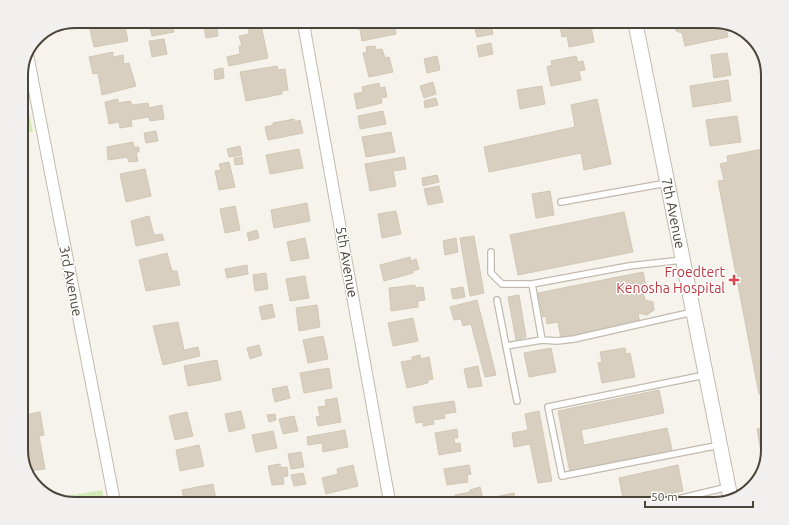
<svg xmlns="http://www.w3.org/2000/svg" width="789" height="525" font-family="Ubuntu,sans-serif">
  <rect width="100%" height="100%" fill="#f6f3ec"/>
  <path fill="#d2eab5" d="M21 71 33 132 21 134Z
    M102 490 105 504H75L57 498Z"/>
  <path fill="#d8cfc1" stroke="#d3c7b4" d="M88 21H124L128 41 94 47Z
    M164 21H171L174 32 152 36 149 24Z
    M203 21H216L218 36 206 38Z
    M356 21H394L396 34 362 41 360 29H357Z
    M490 21 493 34 477 37 474 24Z
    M578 21H590L594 42 569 47 567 36 562 37 560 25Z
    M674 21H714L718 22 720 29 726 28 728 37 685 46 682 33 676 31Z
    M261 25 268 58 229 66 227 57 240 54 239 46H242L239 36 249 34 248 27Z
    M164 39 167 54 152 57 149 41Z
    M491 43 493 54 479 57 477 46Z
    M375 46 376 50 382 49 385 58 389 57 393 72 369 77 363 53 367 52 366 47Z
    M113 52V57L123 55 124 64 129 63 136 86 102 95 98 73 93 74 89 57Z
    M727 53 731 75 714 78 711 55Z
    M437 56 440 70 427 73 424 59Z
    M576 56 578 62 583 61 585 70 579 71 581 80 551 86 547 67 552 65 551 61Z
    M277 66 278 70 285 69 288 90 282 91V94L246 101 240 72Z
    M223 68 224 78 215 80 214 70Z
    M728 80 731 101 693 107 690 86Z
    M433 82 436 94 424 98 420 86Z
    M379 83 380 88 385 87 387 97 381 98 382 103 357 109 354 94 363 92 362 87Z
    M542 86 545 104 520 109 517 90Z
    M436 98 438 105 425 108 424 101Z
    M118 99V103L130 101 132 105 148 103 149 108 162 105 164 119 150 121 149 117 131 120 132 126 120 128 119 122 109 124 105 102Z
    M597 99 611 164 584 170 581 153 489 172 484 147 575 127 571 105Z
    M383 111 386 124 360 129 358 116Z
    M737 116 741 142 710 146 706 120Z
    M294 119 295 122 300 120 303 133 268 140 265 127 273 125V123Z
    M156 131 158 141 146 143 144 133Z
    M391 132 395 152 366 157 362 137Z
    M133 142 134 147H139V152H136L138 161 129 162 127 157 108 160 107 147Z
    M240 146 242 155 229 157 227 149Z
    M768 148V392L759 394 718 181 724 180 720 164 728 162 727 156Z
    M299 149 303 168 270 174 266 155Z
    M242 157 243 164 235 165 234 158Z
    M404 157 406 169 393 171 396 186 370 191 365 164Z
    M229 162 235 187 219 190 215 171 221 170 219 164Z
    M145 169 151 196 126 202 120 174Z
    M437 175 439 182 423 186 422 178Z
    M439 186 443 202 428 205 424 189Z
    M550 191 554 215 536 218 532 194Z
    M307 203 310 221 274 228 271 210Z
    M235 206 240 230 225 233 220 209Z
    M396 211 401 234 382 238 378 214Z
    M624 212 633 252 518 275 510 235Z
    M149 216 154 235 162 234 164 240 136 246 131 221Z
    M257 230 259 238 249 241 247 233Z
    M474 236 484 293 470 296 460 238Z
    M305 238 309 258 291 261 287 242Z
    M456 238 458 252 445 255 443 241Z
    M167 253 172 271H177L180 285 146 291 139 260Z
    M410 257 411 261 416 259 419 269 413 271V273L384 281 380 265Z
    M247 265 248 274 227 278 225 269Z
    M643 272 647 291 643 292 645 300 653 302 654 310 647 315 638 313 640 324 561 339 558 322 547 324 546 316 543 317 538 293Z
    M266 273 268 289 255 291 253 275Z
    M305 276 309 298 290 301 286 279Z
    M415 285V288L423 287 425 300 418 301V307L391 311 389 288Z
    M463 287 465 297 453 299 451 289Z
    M519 295 526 337 516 340 508 297Z
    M477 300 496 375 485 377 471 324 463 326 461 319 454 320 450 307Z
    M272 304 275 317 262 320 259 307Z
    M317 305 320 327 299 331 296 308Z
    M413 318 418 341 393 346 388 323Z
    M178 322 184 350 198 347 200 356 163 365 153 326Z
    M323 336 328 359 308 363 303 340Z
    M259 345 262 355 250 359 247 348Z
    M551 348 556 372 529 377 524 353Z
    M625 348 626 354 630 353 635 377 602 383 598 363 602 362 600 352Z
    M420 355 421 359 429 357 433 379 428 380V383L407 388 401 362 412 360V357Z
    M217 360 221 380 188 386 184 366Z
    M478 366 482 386 468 388 464 369Z
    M329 368 332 388 304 393 300 373Z
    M287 386 290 398 275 402 272 389Z
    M659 390 664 413 581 430 584 445 667 428 672 450 570 472 558 411Z
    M337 398 341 422 318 426 316 417 320 416 318 407 326 406 325 400Z
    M454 401 456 412 444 414 445 418 433 420 434 424 423 426V422L416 423 413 407Z
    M241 411 245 428 229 432 225 414Z
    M539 411 552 481 538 483 530 444 514 447 512 433 528 430 525 414Z
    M40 412 44 435 39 436 45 469 27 471 21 453V430L26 429 24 415Z
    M187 412 193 436 175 440 169 416Z
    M275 414 276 420 269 422 267 415Z
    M294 416 298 431 283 434 279 419Z
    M768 427V450L761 452 757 429Z
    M457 429 458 438H454L455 444 460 443 461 451 439 455 435 433Z
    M345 430 348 447 323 452 322 443 308 445 307 437Z
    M273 431 277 448 256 452 252 435Z
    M199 445 204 466 180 471 176 450Z
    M301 452 304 467 291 469 288 454Z
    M766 456 762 469 760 457Z
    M280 464 281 468 287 467 288 476 283 477 284 484 272 485 268 466Z
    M353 465 358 486 326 494 322 478 338 474 337 469Z
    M469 465 471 474 467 475 468 482 447 485 444 469Z
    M678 465 683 491 669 494 670 500 650 504H640L639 500 624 503 619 478Z
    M303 473 306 484 294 486 291 475Z
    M213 484 217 504H185L182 490Z
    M480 487 483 499 474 500 475 504H455L454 501 456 500 455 495 470 492V490Z
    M514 493 516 504H500L499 496Z"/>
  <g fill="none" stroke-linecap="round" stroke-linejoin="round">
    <defs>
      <path id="service" d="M561 202 667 183
        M491 252V273L502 284H532L629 266 682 260
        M497 300 506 346 542 340 532 284
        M542 340 557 341 574 339 693 312
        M506 346 517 401
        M705 375 548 407 562 476 720 445
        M657 504 728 487"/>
      <path id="minor" d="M303 21 390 504
        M28 57 115 504"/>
      <g id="tertiary">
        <path id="s1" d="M635 21 731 500"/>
      </g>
    </defs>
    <use href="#service" stroke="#c2bbae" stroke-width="8"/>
    <use href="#minor" stroke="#c2bbae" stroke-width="13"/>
    <use href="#tertiary" stroke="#c2bbae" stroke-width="16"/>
    <path stroke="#c4b79f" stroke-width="2.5" stroke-dasharray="2 2" stroke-linecap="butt" d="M81 504 101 499"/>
    <use href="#service" stroke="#fff" stroke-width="5.5"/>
    <use href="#minor" stroke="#fff" stroke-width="11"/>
    <use href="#tertiary" stroke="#fff" stroke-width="14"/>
  </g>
  <path fill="#e0444e" stroke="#fff" stroke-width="1.5" d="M732 274h4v4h4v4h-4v4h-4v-4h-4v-4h4z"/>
  <g text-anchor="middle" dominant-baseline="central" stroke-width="3" stroke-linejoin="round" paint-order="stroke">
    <g font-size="14" fill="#4b4439" stroke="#fff">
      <text stroke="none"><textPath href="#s1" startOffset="196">7th Avenue</textPath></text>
      <text transform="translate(347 262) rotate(80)">5th Avenue</text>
      <text transform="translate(71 281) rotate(79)">3rd Avenue</text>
    </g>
    <g font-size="14" fill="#be3a42" stroke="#fff" text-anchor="end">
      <text x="725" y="272">Froedtert<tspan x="725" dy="16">Kenosha Hospital</tspan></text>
    </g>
  </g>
  <path d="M0 0H789V525H0ZM75 28H714A47 47 0 0 1 761 75V450A47 47 0 0 1 714 497H75A47 47 0 0 1 28 450V75A47 47 0 0 1 75 28Z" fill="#f1f0ef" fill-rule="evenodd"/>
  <path fill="none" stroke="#4b4439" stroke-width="2" d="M75 28H714A47 47 0 0 1 761 75V450A47 47 0 0 1 714 497H75A47 47 0 0 1 28 450V75A47 47 0 0 1 75 28Z"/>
  <path d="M645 501v6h108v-6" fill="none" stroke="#4b4439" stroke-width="2"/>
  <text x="651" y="501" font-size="12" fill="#4b4439" stroke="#ffffff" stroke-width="3" paint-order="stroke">50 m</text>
</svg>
